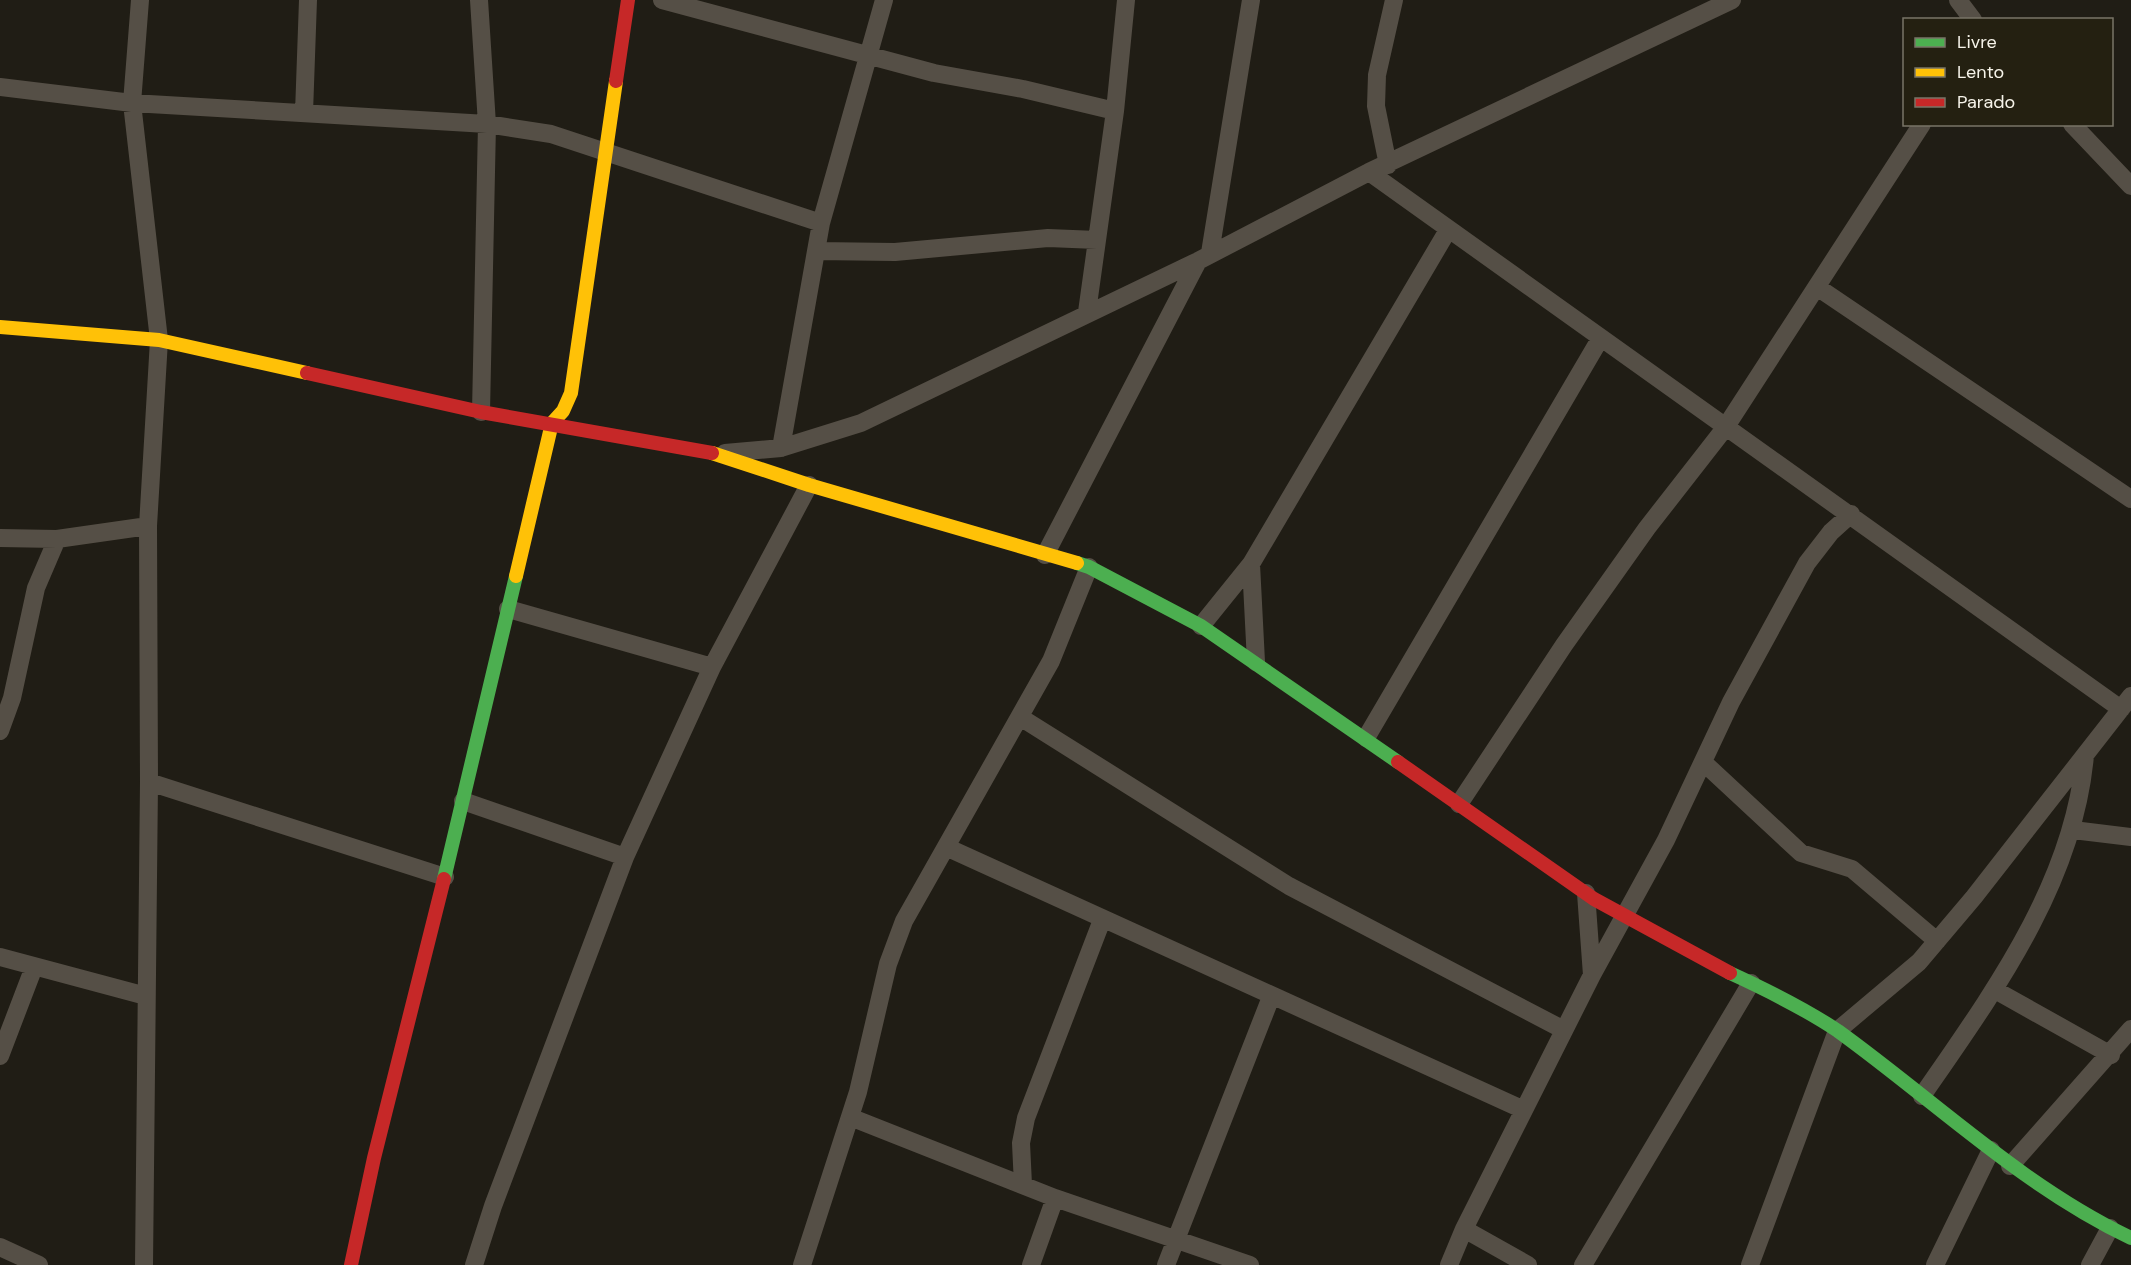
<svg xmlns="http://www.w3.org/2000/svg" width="2131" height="1265" font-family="'DM Sans',sans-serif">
  <rect width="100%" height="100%" fill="#201d15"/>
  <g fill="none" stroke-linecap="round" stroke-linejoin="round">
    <path stroke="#554f46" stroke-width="18" d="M140 0 132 103 159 340 148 526 149 782 144 1265
      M479 0 487 124 481 412
      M662 0 934 73 1023 89 1115 111
      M1958 0 1973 20
      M0 87 132 103 487 124 551 134 821 223
      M304 113 308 0
      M2072 124 2131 186
      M1388 165 1376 106 1377 75 1394 0
      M1369 172 2121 709
      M816 251 895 252 1048 238 1097 240
      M1210 253 1251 0
      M1817 287 2131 499
      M1087 312 1115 111 1126 0
      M781 448 821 223 884 0
      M725 453 781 448 861 423 1198 261 1369 172 1732 0
      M0 538 57 539 148 526
      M1045 555 1198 261
      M1251 564 1256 662
      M508 609 712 667
      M1201 626 1251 564 1448 230
      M1020 717 1289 886 1564 1030
      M0 731 12 698 36 588 57 539
      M1366 738 1600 339
      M1703 762 1801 853 1852 869 1937 941
      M149 782 445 877
      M463 801 625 857
      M1459 804 1564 645 1647 528 1725 428 1922 124
      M2073 830 2131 837
      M946 847 1524 1110
      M1586 893 1592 975
      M0 957 146 996
      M1995 990 2111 1055
      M0 1056 34 967
      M1922 1096C1993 993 2074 883 2085 755
      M850 1117 1055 1198 1250 1265
      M2010 1166 2131 1029
      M1023 1185 1021 1143 1026 1118 1102 920
      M1464 1229 1528 1265
      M0 1247 39 1265
      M474 1265 493 1206 625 857 712 667 809 485
      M802 1265 858 1092 888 964 904 921 1051 661 1089 567
      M1031 1265 1055 1198
      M1166 1265 1271 997
      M1449 1265 1464 1229 1592 975 1666 840 1731 702 1807 563 1831 532 1851 514
      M1583 1265 1751 983
      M1750 1265 1837 1031 1919 962 1974 897 2131 696
      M1935 1265 1991 1150
      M2090 1265 2110 1228"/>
    <path stroke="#4caf50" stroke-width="14" d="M1077 563 1089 567 1201 626 1398 762
      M444 879 516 576
      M1730 973C1767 990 1804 1008 1838 1031 1935 1101 2022 1186 2131 1238"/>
    <path stroke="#ffc107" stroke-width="14" d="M0 327 159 340 307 373
      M712 453 809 485 1077 563
      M516 576 552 423 563 411 571 393 616 81"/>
    <path stroke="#c62828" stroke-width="14" d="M616 81 628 0
      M307 373 481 412 712 453
      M1398 762 1594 899 1730 973
      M351 1265 374 1158 444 879"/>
  </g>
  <rect x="1903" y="18" width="210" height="108" fill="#242011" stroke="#787467" stroke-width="1.5"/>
  <rect x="1915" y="38" width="30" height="9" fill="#4caf50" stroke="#787467" stroke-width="1.5"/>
  <text x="1957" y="48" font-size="18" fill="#f6f3e9">Livre</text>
  <rect x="1915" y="68" width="30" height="9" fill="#ffc107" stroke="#787467" stroke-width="1.5"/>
  <text x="1957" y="78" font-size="18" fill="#f6f3e9">Lento</text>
  <rect x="1915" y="98" width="30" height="9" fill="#c62828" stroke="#787467" stroke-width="1.5"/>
  <text x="1957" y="108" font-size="18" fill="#f6f3e9">Parado</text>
</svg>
